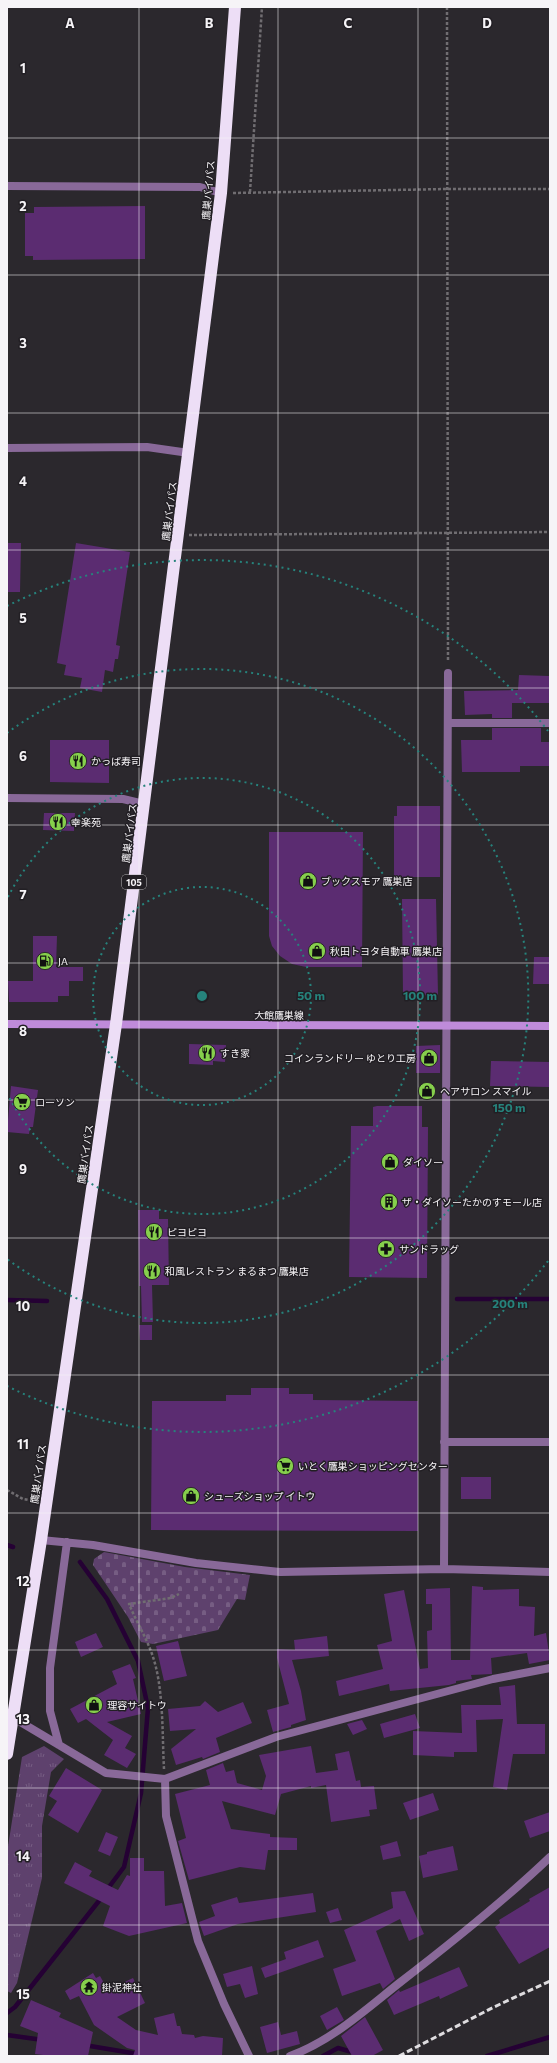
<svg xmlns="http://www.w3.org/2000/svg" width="557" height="2063" font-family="Commissioner,'Noto Sans JP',sans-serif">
  <defs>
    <pattern id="grass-tufts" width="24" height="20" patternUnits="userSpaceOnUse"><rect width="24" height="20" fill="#5e416d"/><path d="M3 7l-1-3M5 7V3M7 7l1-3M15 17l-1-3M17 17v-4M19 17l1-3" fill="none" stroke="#765d83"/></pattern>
    <pattern id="cemetery-stones" width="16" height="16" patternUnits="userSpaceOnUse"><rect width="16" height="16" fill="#5e416d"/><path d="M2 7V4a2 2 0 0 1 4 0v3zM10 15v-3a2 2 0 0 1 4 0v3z" fill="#765d83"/></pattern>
  </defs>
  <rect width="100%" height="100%" fill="#2b282d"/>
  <path fill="url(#grass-tufts)" d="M44 1746 64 1759 51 1772 42 1826V1878L17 1983 11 1993 7 1991V1853L22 1757Z"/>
  <path fill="url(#cemetery-stones)" d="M104 1552 185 1567 250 1575 245 1600 237 1599 218 1630 153 1644 141 1642 128 1617 93 1565 94 1559Z"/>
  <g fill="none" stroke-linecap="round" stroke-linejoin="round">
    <path stroke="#250134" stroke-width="4.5" d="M457 1299H550
      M7 1300 47 1301
      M7 1545 13 1547
      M80 1562 107 1599 138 1661 148 1708 141 1793 124 1867 106 1891
      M7 2013 15 2007 102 1897
      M7 2035 43 2040
      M84 2045 150 2056
      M323 2056 338 2048 366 2056
      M487 2056 550 2037"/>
  </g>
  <path fill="#5b2c71" d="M145 206V259L33 260V256H25V213H34V207Z
    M7 543H21L20 592H7Z
    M76 543 130 552 116 645 120 646 118 659H115L113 672 105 670 102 692 80 688 82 678 64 675 66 665 57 663Z
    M519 675 549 676V703H512V718H492V714L465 715 464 691 518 690Z
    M492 728H541V742H550V766H520V772H462L461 740H492Z
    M50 740H109V783L50 782Z
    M397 806H440V877H394V816H397Z
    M44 813H75L74 831 43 830Z
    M269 832H363L362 967H306L292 964 280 956 272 946 269 936Z
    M402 899H436L438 995 403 996Z
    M33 936H57L56 967H83V981H69V996H58V1002H9L8 981H33Z
    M534 957H550V984H533Z
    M189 1044 226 1045 225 1062 213 1061V1065L189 1064Z
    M440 1045V1073H416V1046Z
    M491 1061 550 1062V1087L490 1086Z
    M11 1086 38 1090 33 1127H30L29 1134 7 1132Z
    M377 1106H422V1127H428L427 1278 349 1277 351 1126H373V1107Z
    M138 1210H159V1219H168L169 1285H152L153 1322H142L141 1286H139Z
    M139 1325H152V1340H140Z
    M251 1388H289V1394H313V1400L418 1401V1531L151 1530 152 1401H226V1395H251Z
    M461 1477H491V1499H461Z
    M472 1586 483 1587V1590L519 1589V1606L535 1607 534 1636 546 1633 550 1660 529 1664 527 1653 491 1658 492 1674 471 1675 472 1679 456 1681V1683L449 1685 390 1691 389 1684 339 1696 336 1681 383 1669 377 1645 392 1641 384 1594 404 1590 420 1669 428 1668 427 1631 432 1630V1604H426V1589L450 1588 451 1660H470Z
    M96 1633 103 1647 81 1657 75 1642Z
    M327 1636 329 1656 292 1660 301 1691 306 1720 291 1725V1727L273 1732 267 1710 289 1704 277 1658V1649L295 1650 294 1640Z
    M178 1641 187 1676 164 1681 156 1646Z
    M130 1664 136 1678 133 1679 141 1714 107 1722 132 1736 125 1748 136 1754 127 1768 104 1755 113 1740 86 1719 78 1723 70 1709 117 1684 112 1671Z
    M515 1685 517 1724H545V1754H513L507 1790 493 1787 503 1719 476 1720 477 1752H454V1757L413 1755V1731L462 1733 461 1705H501L499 1687Z
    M205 1701 218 1712 243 1702 252 1723 216 1738 220 1752 203 1759 202 1757 176 1765 171 1749 196 1729 170 1731 168 1709 200 1706Z
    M415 1714 420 1728 384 1738 380 1724Z
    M362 1720 367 1729 353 1735 347 1724Z
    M311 1746 316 1773 338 1770 335 1754 349 1751 356 1781 360 1780 361 1787 374 1786 377 1809 369 1810 370 1816 331 1822 326 1785 311 1788V1786L281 1794 275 1815 222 1801 231 1829 270 1834V1837L297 1838V1850H268L265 1870 240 1867 189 1880 178 1841 186 1838 175 1794 210 1785 206 1770 223 1763 226 1772 234 1770 237 1783 262 1790 266 1776 259 1755Z
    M66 1768 102 1790 78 1833 48 1815 57 1801 49 1796Z
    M433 1793 439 1810 410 1820 403 1803Z
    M550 1812V1831L530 1838 524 1821Z
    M106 1832 118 1837 110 1856 98 1851Z
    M397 1841 401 1856 383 1860 380 1846Z
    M453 1846 458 1870 423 1878 419 1856 427 1854V1852Z
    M130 1858H144V1871H164L165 1906 182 1903 187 1923 129 1936 103 1926 110 1906 64 1883 75 1862 92 1871 89 1876 118 1890 127 1875 130 1876Z
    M550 1887V1947L519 1964 495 1927 500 1923 499 1920 530 1901 529 1899Z
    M405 1891 424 1934 409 1941 400 1919 376 1931 395 1979 383 1989 380 1983 342 1996 333 1969 356 1961 344 1930 393 1908 391 1892Z
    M313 1893 316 1912 238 1924 204 1936 199 1922 215 1916 211 1905 237 1897 239 1903Z
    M338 1908 342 1920 330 1923 326 1912Z
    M318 1940 324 1957 265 1978 261 1968 286 1959 284 1952Z
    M252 1966 258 1994 245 1998 240 1984 227 1987 223 1974Z
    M459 1967 468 1986 440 1999 439 1996 394 2015 387 2000 399 1990 400 1992Z
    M93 1973 96 1978 100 1976 108 1990 133 1978 145 2003 117 2017 136 2030 158 2035 154 2018 174 2013 177 2026H180L182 2034 194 2035 195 2038 203 2036 223 2038 222 2056H133L135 2050 127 2048 94 2025 79 1996 70 2000 65 1991Z
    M31 2000 61 2013 59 2017 93 2032 88 2056H51L35 2054 38 2033 20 2026Z
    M337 2007 344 2020 327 2030 320 2016Z
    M365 2017 383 2050 372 2056H352L341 2036Z
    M278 2022 281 2035 297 2031 300 2044 267 2053 260 2027Z"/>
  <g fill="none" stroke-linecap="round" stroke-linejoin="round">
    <path stroke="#706d71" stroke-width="2.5" stroke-dasharray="3 2" stroke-linecap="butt" d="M447 7 448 662
      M250 192 262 7
      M233 193 447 189H550
      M189 535 550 532
      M7 1490 23 1499 34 1501
      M164 1769C162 1734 164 1687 152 1654 146 1637 136 1621 129 1604L171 1598 179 1594"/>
    <path stroke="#896999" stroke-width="8" d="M7 448 147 447 189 453
      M7 798 123 799 144 804"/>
    <path stroke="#896999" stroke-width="8" d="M7 186 200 187 221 193
      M448 723H550
      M444 1442H550
      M41 1540 93 1545 196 1563 280 1572 444 1569 550 1572
      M444 1569 448 673
      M7 1714 106 1773 165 1779 276 1737 493 1679 550 1668
      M59 1745 50 1711V1668L67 1542
      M165 1779 166 1816 198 1941 224 2004 249 2056
      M290 2056C331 2041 364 2011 398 1984 450 1944 503 1902 550 1857"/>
    <path stroke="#bf8bda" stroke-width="8" d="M7 1024 550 1026"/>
    <path stroke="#eddef6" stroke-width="12" d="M7 1754 41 1540 116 1024 221 193 235 7"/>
    <path stroke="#dedcdf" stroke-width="3" stroke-dasharray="6 3" stroke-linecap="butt" d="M399 2056 494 2007 550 1981"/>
  </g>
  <path fill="none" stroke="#f6f4f7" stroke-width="1" stroke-opacity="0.55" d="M139 7V2056M278 7V2056M418 7V2056M7 138H550M7 275H550M7 413H550M7 550H550M7 688H550M7 825H550M7 963H550M7 1100H550M7 1238H550M7 1375H550M7 1513H550M7 1650H550M7 1788H550M7 1925H550"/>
  <g fill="none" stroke="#26837c" stroke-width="2" stroke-dasharray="2 4">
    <circle cx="202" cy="996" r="109"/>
    <path d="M8 897A218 218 0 1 1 8 1095"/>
    <path d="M7 733A327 327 0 1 1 7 1259"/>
    <path d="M548 1261A436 436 0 0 1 7 1386M7 606A436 436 0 0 1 548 731"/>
  </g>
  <defs>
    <symbol id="restaurant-disc" viewBox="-11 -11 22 22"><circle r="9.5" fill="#86cf4c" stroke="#221f24"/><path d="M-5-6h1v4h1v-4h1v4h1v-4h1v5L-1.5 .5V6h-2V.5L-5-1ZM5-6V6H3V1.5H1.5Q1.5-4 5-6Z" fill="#111"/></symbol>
    <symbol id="shop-disc" viewBox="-11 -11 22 22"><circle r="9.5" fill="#86cf4c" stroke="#221f24"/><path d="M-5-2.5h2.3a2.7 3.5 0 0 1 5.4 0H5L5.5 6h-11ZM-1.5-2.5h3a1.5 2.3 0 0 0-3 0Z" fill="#111"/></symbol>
    <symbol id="fuel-disc" viewBox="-11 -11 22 22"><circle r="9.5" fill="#86cf4c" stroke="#221f24"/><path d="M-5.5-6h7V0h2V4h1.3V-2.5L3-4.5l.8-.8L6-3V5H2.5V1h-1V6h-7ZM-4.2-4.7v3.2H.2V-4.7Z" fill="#111"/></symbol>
    <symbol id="supermarket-disc" viewBox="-11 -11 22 22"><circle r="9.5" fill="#86cf4c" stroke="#221f24"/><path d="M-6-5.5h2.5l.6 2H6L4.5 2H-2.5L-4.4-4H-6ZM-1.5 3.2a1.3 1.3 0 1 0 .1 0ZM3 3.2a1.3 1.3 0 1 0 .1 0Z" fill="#111"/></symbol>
    <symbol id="building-disc" viewBox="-11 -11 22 22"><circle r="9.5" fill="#86cf4c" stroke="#221f24"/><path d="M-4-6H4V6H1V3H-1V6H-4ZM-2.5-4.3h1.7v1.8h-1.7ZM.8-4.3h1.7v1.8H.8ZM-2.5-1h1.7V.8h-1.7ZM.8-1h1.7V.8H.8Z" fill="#111"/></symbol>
    <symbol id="pharmacy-disc" viewBox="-11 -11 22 22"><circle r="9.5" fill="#86cf4c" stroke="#221f24"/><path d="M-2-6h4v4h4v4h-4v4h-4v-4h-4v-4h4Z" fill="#111"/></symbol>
    <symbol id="temple-disc" viewBox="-11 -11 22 22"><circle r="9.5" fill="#86cf4c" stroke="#221f24"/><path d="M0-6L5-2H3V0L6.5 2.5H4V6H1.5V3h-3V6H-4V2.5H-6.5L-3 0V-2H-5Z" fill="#111"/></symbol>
  </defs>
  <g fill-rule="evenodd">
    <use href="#restaurant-disc" x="68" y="751" width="20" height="20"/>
    <use href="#restaurant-disc" x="48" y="812" width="20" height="20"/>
    <use href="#shop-disc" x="298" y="871" width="20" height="20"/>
    <use href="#shop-disc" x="307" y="941" width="20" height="20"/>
    <use href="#fuel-disc" x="35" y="951" width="20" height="20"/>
    <use href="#restaurant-disc" x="197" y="1043" width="20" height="20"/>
    <use href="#shop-disc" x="419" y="1048" width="20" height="20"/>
    <use href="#shop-disc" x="417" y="1081" width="20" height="20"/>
    <use href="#supermarket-disc" x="12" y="1092" width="20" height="20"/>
    <use href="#shop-disc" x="380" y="1152" width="20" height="20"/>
    <use href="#building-disc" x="379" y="1192" width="20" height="20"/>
    <use href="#restaurant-disc" x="144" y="1222" width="20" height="20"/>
    <use href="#pharmacy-disc" x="376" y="1239" width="20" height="20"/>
    <use href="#restaurant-disc" x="142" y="1261" width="20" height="20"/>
    <use href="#supermarket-disc" x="275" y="1456" width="20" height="20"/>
    <use href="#shop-disc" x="181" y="1486" width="20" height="20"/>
    <use href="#shop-disc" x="84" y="1695" width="20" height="20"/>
    <use href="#temple-disc" x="79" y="1977" width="20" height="20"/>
  </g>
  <g text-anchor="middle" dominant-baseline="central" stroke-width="3" stroke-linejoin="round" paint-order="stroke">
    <rect fill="#221f24" stroke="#b6b4b8" stroke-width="1" x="122" y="875" width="24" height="14" rx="3"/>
    <g font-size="9" font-weight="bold" fill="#f6f4f7">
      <text x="134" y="882">105</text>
    </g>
    <g font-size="10" fill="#f6f4f7" stroke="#221f24">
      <text transform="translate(208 190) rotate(-85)">鷹巣バイパス</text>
      <text transform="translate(169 511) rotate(-83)">鷹巣バイパス</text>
      <text transform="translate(129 833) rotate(-83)">鷹巣バイパス</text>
      <text x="279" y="1015">大館鷹巣線</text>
      <text transform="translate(85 1154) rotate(-82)">鷹巣バイパス</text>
      <text transform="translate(38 1474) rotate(-82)">鷹巣バイパス</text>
    </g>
    <g font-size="10" fill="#f6f4f7" stroke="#221f24" text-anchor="start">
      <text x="91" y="761">かっぱ寿司</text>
      <text x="71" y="822">幸楽苑</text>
      <text x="321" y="881">ブックスモア 鷹巣店</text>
      <text x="330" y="951">秋田トヨタ自動車 鷹巣店</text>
      <text x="58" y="961">JA</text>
      <text x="220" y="1053">すき家</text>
      <text x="416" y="1058" text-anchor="end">コインランドリー ゆとり工房</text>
      <text x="440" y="1091">ヘアサロン スマイル</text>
      <text x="35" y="1102">ローソン</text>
      <text x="403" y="1162">ダイソー</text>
      <text x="402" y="1202">ザ・ダイソーたかのすモール店</text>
      <text x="167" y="1232">ピヨピヨ</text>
      <text x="399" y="1249">サンドラッグ</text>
      <text x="165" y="1271">和風レストラン まるまつ 鷹巣店</text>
      <text x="298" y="1466">いとく鷹巣ショッピングセンター</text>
      <text x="204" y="1496">シューズショップ イトウ</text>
      <text x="107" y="1705">理容サイトウ</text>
      <text x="102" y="1987">掛泥神社</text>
    </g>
  </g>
  <g font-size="13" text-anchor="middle" font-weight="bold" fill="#f6f4f7" stroke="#221f24" stroke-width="3" stroke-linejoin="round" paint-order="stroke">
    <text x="70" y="28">A</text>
    <text x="209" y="28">B</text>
    <text x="348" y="28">C</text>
    <text x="487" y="28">D</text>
    <text x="23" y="73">1</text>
    <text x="23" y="211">2</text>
    <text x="23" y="348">3</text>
    <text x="23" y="486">4</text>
    <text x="23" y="623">5</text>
    <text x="23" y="761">6</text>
    <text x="23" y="899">7</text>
    <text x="23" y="1036">8</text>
    <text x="23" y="1174">9</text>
    <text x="23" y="1311">10</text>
    <text x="23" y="1449">11</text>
    <text x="23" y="1586">12</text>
    <text x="23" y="1724">13</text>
    <text x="23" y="1861">14</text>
    <text x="23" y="1999">15</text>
  </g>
  <circle cx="202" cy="996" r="6" fill="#26837c" stroke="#221f24" stroke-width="2"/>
  <g font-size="12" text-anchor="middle" font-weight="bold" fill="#26837c" stroke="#221f24" stroke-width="3" stroke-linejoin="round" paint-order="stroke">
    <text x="311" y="1000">50 m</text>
    <text x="420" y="1000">100 m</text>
    <text x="509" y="1112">150 m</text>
    <text x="510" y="1308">200 m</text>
  </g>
  <rect width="557" height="2063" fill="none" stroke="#f6f4f7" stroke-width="16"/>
</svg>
